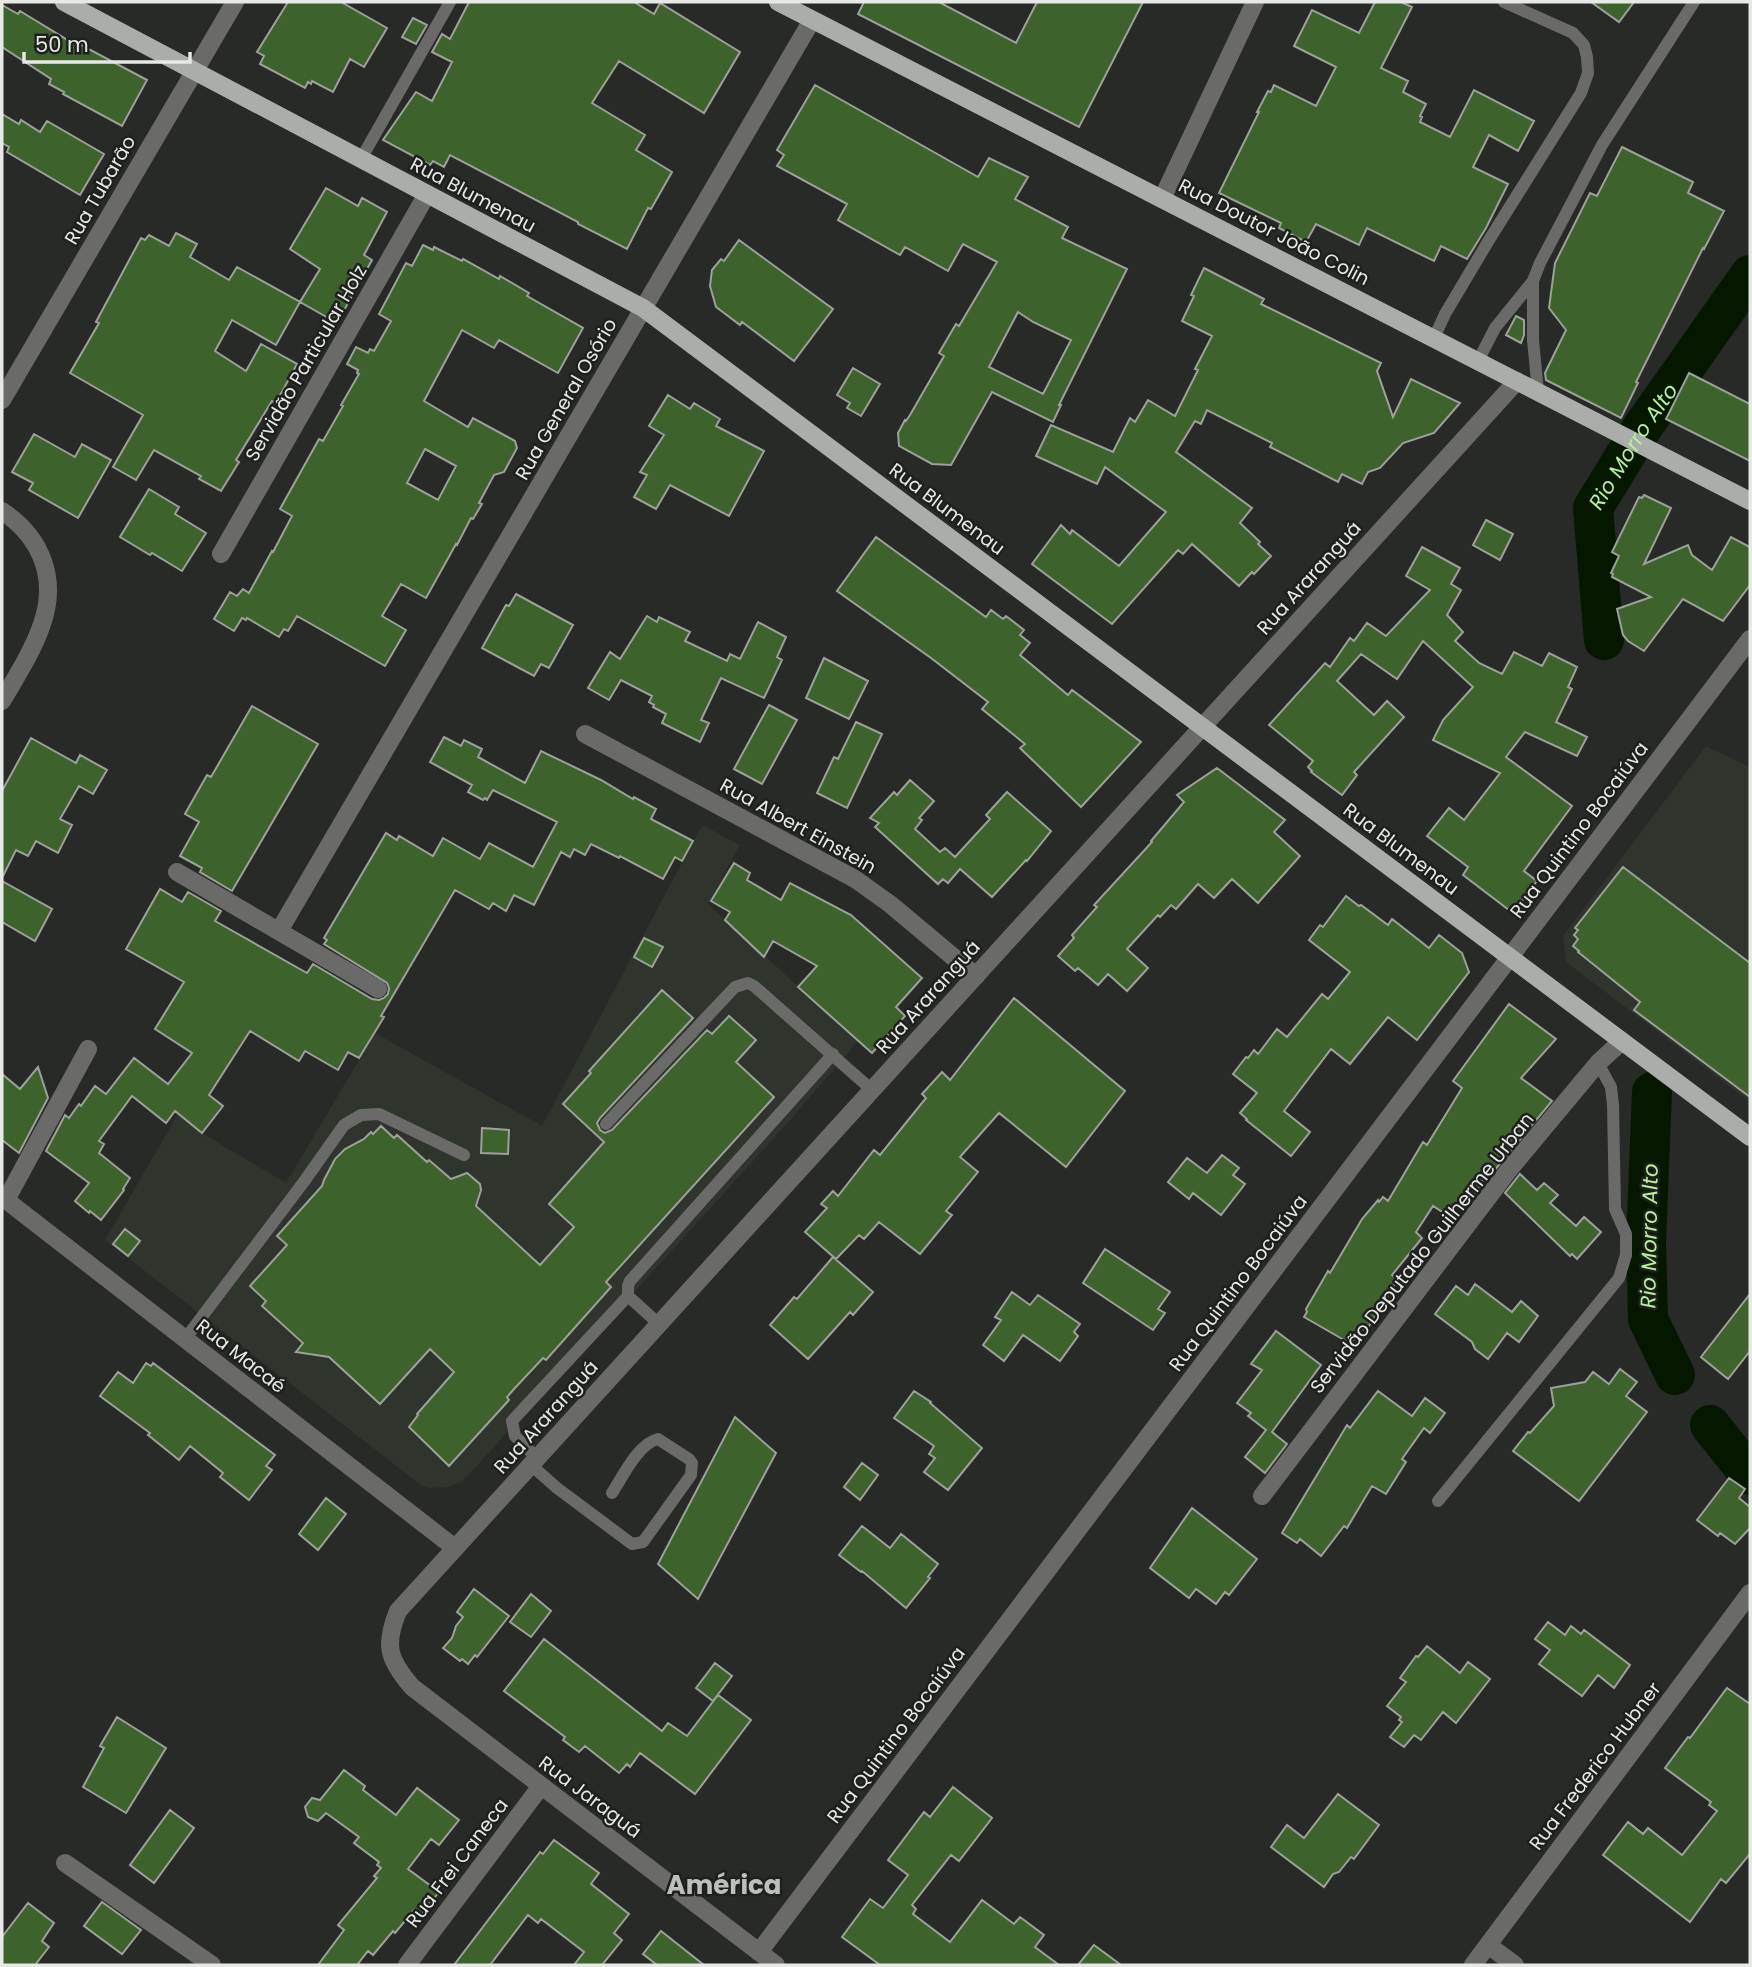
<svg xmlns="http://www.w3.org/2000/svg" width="1752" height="1967" font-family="Poppins,sans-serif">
  <rect width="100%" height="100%" fill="#272a26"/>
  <path fill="#2f352d" d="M1706 746 1750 767V1102L1566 962 1563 936Z
    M702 825 740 845 708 904 858 1041 792 1118 463 1481 447 1487 428 1488 421 1485 105 1240 178 1114 202 1133 286 1183 375 1033 542 1126Z"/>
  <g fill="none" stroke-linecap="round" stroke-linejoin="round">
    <g stroke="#061700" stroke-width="40">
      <path id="s1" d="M1604 640 1593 508 1642 428 1750 275"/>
      <path d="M1652 1092 1646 1242 1648 1319 1675 1375"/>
      <path d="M1710 1425 1750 1475"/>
    </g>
  </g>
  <path fill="#3d622c" stroke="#9da09b" stroke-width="2" fill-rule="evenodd" d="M288 2H341L387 28 364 67 350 59 333 92 312 81 311 84 308 82 305 88 260 64 264 56 257 52Z
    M469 2H634L654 14 660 3 740 52 704 113 619 61 592 103 645 135 636 150 672 172 651 209 648 208 627 249 578 224V222L450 155 444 167 433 161 430 165 383 140 416 92 432 101 452 62 432 52 442 34 450 39Z
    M864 2H939L1016 43 1037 2H1143L1079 127 858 14Z
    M1375 2H1401L1412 7 1381 68 1408 81 1403 92 1426 104 1420 116 1422 117 1420 122 1450 137 1474 90 1534 121 1518 151 1489 135 1473 167 1508 184 1486 228 1467 259 1441 246 1434 261 1367 228 1359 245 1316 224 1306 242 1279 228 1281 223 1219 193 1259 112H1257L1268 91 1271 92 1274 85 1316 106 1336 67 1294 46 1312 10 1359 33Z
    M1591 2H1634L1619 22Z
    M2 5 18 14 20 11 71 42 72 40 147 80 122 126 63 94 64 92 49 84 51 79 2 47Z
    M413 18 427 25 416 44 402 37Z
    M815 85 978 177 989 158 1028 177 1015 199 1068 227 1062 238 1127 269 1059 405H1061L1053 422 992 392 951 465 932 464 899 446 898 433 905 420 906 421 910 415 944 356 939 353 956 324 959 326 997 262 963 244 948 271 905 247 900 255 838 220 847 204 777 166 784 155 777 150ZM1018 312 1033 322 1071 340 1043 394 989 367Z
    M2 114 19 124 21 120 40 132 47 121 104 154 80 195 7 152 9 147 2 143Z
    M1622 147 1693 182 1688 193 1724 211 1704 249 1703 248 1636 382 1638 383 1621 418 1546 380 1545 373 1566 330 1549 308 1555 263 1590 193 1597 196Z
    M326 188 358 206 362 198 387 212 364 255 372 260 337 323 300 302 320 269 290 249Z
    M176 233 197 244 190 257 229 280 237 267 300 302 276 345 232 320 215 351 246 371 261 344 297 364 276 403 272 401 236 460 239 462 221 491 199 479 201 476 154 450 136 480 113 467 143 415 70 373 99 323 96 322 141 238 145 240 149 235 169 246Z
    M739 240 833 309 794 361 742 322 740 325 716 307 710 286 712 270 721 259 724 261Z
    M423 245 433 250 434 247 462 261 463 259 499 279 500 276 529 293 527 296 583 328 558 373 499 340 494 348 462 330 424 401 468 427 473 418 515 441 517 448 504 472 494 475 479 503 482 504 473 519 471 518 457 545 456 544 426 598 401 584 382 616 406 630 385 666 297 616 288 631 284 629 279 637 247 618 246 620 242 618 234 631 214 619 230 592 237 596 243 589 249 593 272 551 273 552 292 516 280 509 319 439 323 441 343 406 341 405 359 374 357 373 358 370 347 364 356 347 368 353 370 349 374 351 391 321 379 314 406 263 412 266ZM425 449 456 466 438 500 407 483Z
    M1204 268 1264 299 1261 304 1381 363 1377 371 1393 417 1411 379 1460 403 1434 433 1403 443 1380 468 1368 472 1362 484 1342 474 1338 482 1270 447 1272 443 1207 410 1201 424 1195 421 1176 452 1252 508 1240 523 1260 542 1258 544 1271 556 1254 574 1252 572 1239 586 1192 544 1183 554 1178 550 1112 624 1032 564 1061 525 1070 534 1072 530 1119 566 1166 512 1105 467 1097 484 1036 456 1051 425 1113 452 1130 418 1135 422 1148 400 1175 416 1198 370 1195 369 1212 336 1182 321 1194 296 1191 295Z
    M1516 316 1524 320V335L1521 343 1506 335Z
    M853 368 880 384 861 416 847 408 850 403 837 395Z
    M1689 373 1750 404V461L1666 419Z
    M668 395 690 409 694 403 720 419 716 426 764 451 729 516 670 485 656 509 634 497 647 475 640 472 664 435 649 426Z
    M34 434 75 457 82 444 111 460 78 518 29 490 33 483 12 472Z
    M149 489 179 507 175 514 206 533 182 571 152 553 150 555 120 537Z
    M1644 495 1671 508 1644 564 1688 545 1692 555 1712 570 1731 537 1750 547V585L1723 621 1683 599 1644 651 1628 641 1623 635 1617 609 1651 597 1612 577 1613 574 1611 573 1619 556 1612 552 1639 497 1642 498Z
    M1486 520 1513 534 1500 560 1473 545Z
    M876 537 986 617 991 610 1003 619 1006 616 1024 630 1020 635 1030 643 1020 655 1068 695 1072 690 1141 742 1081 807 1020 748 1025 744 982 709 988 702 931 658 837 591Z
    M1422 547 1460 568 1451 584 1461 590 1447 615 1463 632 1455 641 1479 663 1502 674 1514 652 1542 666 1549 653 1577 667 1568 687 1572 689 1556 722 1587 737 1577 756 1525 732 1506 757 1572 806 1524 871 1537 881 1513 913 1463 875 1468 867 1427 836 1449 808 1464 820 1500 773 1433 740 1443 720 1473 687 1423 641 1397 679 1361 654 1337 681 1374 715 1387 701 1404 717 1354 772 1357 775 1342 795 1311 772 1312 771 1308 767 1313 761 1269 725 1325 663 1330 667 1350 638 1354 641 1367 623 1386 636 1430 590 1406 576Z
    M516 594 573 625 549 668 541 664 534 676 482 648 506 605 509 606Z
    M647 616 657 622 659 617 690 632 685 641 727 661 730 654 740 659 758 622 786 637 777 657 782 660 764 698 721 678 701 720 709 723 700 742 662 723 666 714 653 707 654 705 649 702 652 696 621 680 609 700 588 688 610 652 620 659Z
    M824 658 868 681 849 719 806 698Z
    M769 705 797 720 762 784 734 769Z
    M252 706 318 744 232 891 200 872 202 868 180 856 199 822 185 814 207 775 211 777Z
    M856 722 882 734 847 808 817 793 834 757 838 759Z
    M444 737 461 746 464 740 482 749 478 757 525 783 541 751 601 780 633 799 634 797 656 809 651 819 693 841 682 861 675 857 663 879 620 856 619 858 591 844 585 855 574 849 570 857 561 852 534 905 514 895 506 911 493 903 489 909 455 890 381 1016 384 1017 359 1058 348 1052 338 1070 305 1051 299 1061 250 1031 209 1095 223 1106 202 1133 175 1111 166 1123 132 1096 99 1141 104 1144 99 1153 130 1178 123 1189 124 1190 101 1220 90 1211 89 1213 75 1201 89 1183 46 1151 65 1115 69 1118 79 1104 81 1106 95 1086 106 1094 134 1058 168 1084 192 1053 155 1029 184 982 126 949 160 889 182 902 188 892 221 911 215 921 307 973 313 964 372 999 379 1000 384 998 388 994 389 988 387 983 324 944 327 940 324 938 386 833 397 840 399 836 433 856 443 838 480 859 489 843 533 867 557 822 493 790 487 800 485 798 483 800 468 792 472 785 430 762Z
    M31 738 76 763 80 755 107 770 93 794 79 786 60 819 72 825 58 853 36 841 28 856 16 850 2 878V791Z
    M1217 768 1285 820 1274 832 1300 856 1258 903 1232 879 1214 898 1198 884 1176 909 1171 905 1160 917 1158 915 1127 949 1148 968 1127 991 1108 974 1098 985 1078 968 1075 971 1058 956 1074 938 1072 935 1097 907 1094 905 1152 842 1151 841 1184 802 1177 795Z
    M910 780 934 801 919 818 922 820 915 829 940 852 945 848 955 857 990 819 986 815 1007 792 1051 831 1027 861 1026 860 992 897 960 869 948 883 943 879 938 884 875 827 879 823 870 818 894 792 897 795Z
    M734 863 750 873 747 880 781 900 790 883 851 915 922 978 896 1007 905 1016 872 1053 798 987 817 966 773 941 764 957 725 920 730 912 711 901Z
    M1623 867 1750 963V1097L1634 1010 1640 1002 1578 952 1579 951 1573 946 1578 939 1574 935 1578 930 1575 928Z
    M2 881 52 909 35 941 2 922Z
    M1346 896 1359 906 1361 905 1388 925 1392 919 1429 948 1439 935 1462 953 1469 972 1417 1040 1388 1017 1350 1064 1331 1049 1284 1111 1310 1132 1291 1156 1246 1120 1247 1119 1240 1113 1257 1093 1233 1074 1246 1057 1248 1058 1254 1050 1258 1054 1277 1029 1287 1037 1322 994 1328 999 1350 972 1309 940 1320 925 1323 927Z
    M644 938 663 947 652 967 634 957Z
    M662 990 693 1018 600 1118 597 1123 600 1130 605 1133 612 1130 707 1030 712 1034 729 1016 756 1040 736 1062 774 1097 606 1282 611 1287 546 1360 543 1358 514 1389 507 1397 509 1400 449 1466 409 1427 418 1415 417 1414 454 1372 430 1349 380 1404 329 1357 296 1352 303 1343 262 1306 266 1301 250 1286 287 1245 277 1236 322 1186 324 1180 335 1159 345 1149 364 1139 371 1132 373 1134 381 1126 394 1138 397 1135 427 1162 429 1160 451 1179 467 1173 480 1184 481 1190 476 1206 540 1265 574 1227 549 1204 604 1142 563 1104 591 1073 589 1071Z
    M1014 998 1125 1091 1066 1167 999 1113 960 1157 978 1172 946 1211 952 1215 920 1254 879 1222 864 1239 859 1235 836 1259 805 1232 827 1208 821 1204 833 1191 838 1196 874 1150 880 1155 926 1098 922 1094 942 1072 950 1080Z
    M1509 1004 1556 1039 1521 1078 1552 1101 1489 1177 1486 1175 1472 1199 1464 1194 1450 1217 1433 1206 1416 1232 1422 1238 1392 1275 1398 1279 1366 1331 1361 1328 1351 1344 1304 1317 1307 1312 1306 1309 1328 1271 1330 1273 1362 1219 1378 1200 1379 1202 1383 1197 1388 1201 1423 1142 1427 1145 1462 1088 1453 1081Z
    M38 1067 48 1098 19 1153 2 1140V1074L20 1089Z
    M482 1128 509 1130 508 1154 481 1153Z
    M1222 1155 1239 1168 1233 1175 1245 1184 1221 1215 1193 1193 1189 1199 1168 1182 1187 1158 1207 1173Z
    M1520 1174 1537 1190 1544 1183 1558 1195 1550 1203 1576 1226 1584 1217 1601 1232 1577 1259 1572 1254 1570 1256 1505 1193Z
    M125 1229 140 1241 128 1256 113 1244Z
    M1105 1249 1170 1292 1158 1309 1165 1313 1153 1330 1083 1283Z
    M833 1257 873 1292 853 1315 850 1312 808 1359 770 1325 794 1297 797 1299Z
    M1475 1284 1512 1312 1521 1301 1538 1316 1519 1342 1507 1333 1488 1359 1475 1349 1472 1342 1435 1314 1456 1286 1468 1295Z
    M1012 1292 1030 1305 1038 1295 1080 1324 1074 1332 1078 1336 1060 1361 1023 1335 1004 1361 983 1345 1001 1320 995 1317Z
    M1750 1294V1351L1728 1379 1701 1357Z
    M1276 1331 1321 1365 1272 1432 1287 1444 1265 1473 1245 1457 1266 1430 1248 1416 1251 1413 1237 1403 1262 1370 1251 1364Z
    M146 1363 151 1366 153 1363 275 1455 266 1466 272 1470 249 1500 220 1477 223 1473 190 1446 179 1460 148 1435 150 1433 100 1396 118 1372 133 1383Z
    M1620 1369 1637 1382 1626 1396 1647 1412 1579 1501 1513 1451 1528 1432 1530 1433 1554 1406 1551 1388 1585 1382 1593 1372 1609 1384Z
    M914 1391 931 1402 930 1403 982 1448 948 1490 924 1472 935 1458 929 1454 934 1446 894 1418Z
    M1378 1391 1412 1416 1425 1398 1445 1413 1430 1433 1424 1428 1402 1459 1406 1462 1386 1494 1372 1486 1347 1528 1344 1526 1321 1556 1300 1539 1297 1543 1282 1533 1347 1425 1350 1428Z
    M735 1417 776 1453 698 1599 658 1564Z
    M862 1463 878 1475 860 1500 844 1487Z
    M1729 1478 1745 1489 1739 1498 1750 1507V1528L1735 1544 1720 1533 1718 1536 1697 1520Z
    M326 1498 346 1514 318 1550 299 1534Z
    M1192 1508 1257 1559 1229 1595 1225 1592 1216 1604 1196 1589 1189 1598 1150 1568Z
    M862 1526 890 1548 901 1534 938 1564 928 1577 930 1578 906 1608 862 1571 861 1572 839 1555Z
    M474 1589 509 1616 477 1657 475 1655 468 1664 462 1659 460 1661 443 1648 452 1638 456 1626 463 1617 457 1612Z
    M531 1594 551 1611 531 1637 510 1622Z
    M1548 1622 1565 1635 1571 1626 1581 1634 1584 1630 1630 1665 1614 1688 1598 1675 1582 1696 1539 1664 1550 1650 1535 1639Z
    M544 1639 662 1731 668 1723 687 1736 718 1695 751 1720 695 1794 640 1753 630 1767 627 1764 619 1773 585 1746 579 1752 563 1740 565 1737 504 1691Z
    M1427 1646 1460 1673 1468 1662 1490 1679 1456 1723 1443 1712 1421 1740 1414 1735 1404 1747 1390 1737 1402 1722 1399 1720 1401 1717 1387 1706 1406 1682 1400 1678 1416 1656 1418 1657Z
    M715 1663 732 1676 713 1701 696 1688Z
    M1727 1688 1750 1704V1854L1726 1883 1721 1879 1690 1922 1603 1855 1628 1822 1643 1834 1648 1828 1682 1855 1717 1811 1709 1805 1711 1802 1665 1768 1688 1737 1690 1738Z
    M117 1717 166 1748 126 1813 83 1787 104 1748 100 1746Z
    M344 1770 365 1786 363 1790 396 1815 417 1788 459 1820 439 1845 431 1839 408 1869 439 1892 421 1915 414 1910 395 1933 393 1931 373 1955 368 1951 357 1965H318L344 1930 338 1925 377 1878 374 1876 381 1868 377 1865 379 1862 354 1843 359 1837 326 1813 318 1821 308 1817 305 1807 312 1798 320 1800Z
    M953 1787 992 1818 959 1861 951 1855 912 1905 916 1909 913 1914 950 1942 982 1900 1014 1924 1020 1917 1044 1935 1035 1947 1059 1965H880L842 1937 870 1899 883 1908 908 1875 888 1860 924 1812 930 1817Z
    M1338 1794 1379 1825 1354 1859 1351 1857 1339 1872 1333 1874 1324 1887 1271 1847 1287 1825 1304 1838Z
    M170 1810 194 1828 154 1883 130 1865Z
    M554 1840 599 1873 591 1884 629 1914 614 1933 622 1940 602 1965H574L584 1952 541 1919 538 1923 528 1915 490 1965H454L540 1852 543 1854Z
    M102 1902 141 1930 122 1954 84 1926Z
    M28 1903 54 1923 42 1941 49 1947 35 1965H2V1937Z
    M661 1931 704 1965H657L643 1954Z
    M1094 1945 1121 1965H1078Z"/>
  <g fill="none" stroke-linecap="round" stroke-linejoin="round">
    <path stroke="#6a6b69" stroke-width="12" d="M361 159 450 2
      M1533 281V340L1538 392
      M1434 338 1445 314 1489 240 1581 93 1588 73 1587 57 1584 45 1573 33 1504 2
      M1478 361 1495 328 1533 281 1540 263 1602 145 1694 2
      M606 1124 735 987 748 983 754 986 872 1090
      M628 1296 659 1324
      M185 1339 303 1183 344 1125 361 1115 379 1114 464 1155
      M537 1458 515 1436 512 1421 628 1296V1286L630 1281 833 1054
      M531 1465 557 1488 632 1544 643 1542 691 1475 692 1463 689 1459 658 1439C639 1443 623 1476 612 1493
      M1438 1501 1619 1278 1626 1255V1234L1615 1209 1613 1105 1611 1087 1598 1063"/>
    <path stroke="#6a6b69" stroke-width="18" d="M2 400 235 2
      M2 511C41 537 58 578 42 624 33 651 16 677 2 701
      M221 554 427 194
      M585 734 855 879 890 904 976 976
      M177 872 378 989
      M279 931 812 20
      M2 1197 455 1548
      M6 1200 88 1049
      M1262 1496 1508 1171 1598 1063 1622 1041
      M65 1863 212 1965
      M759 1952 1750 639
      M407 1965 541 1786"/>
    <path stroke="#6a6b69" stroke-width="18" d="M1162 199 1255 2
      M1488 1945 1515 1965
      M776 1965 412 1687C388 1659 384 1645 398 1611L1517 381
      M1473 1965 1750 1593"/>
    <path stroke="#abadaa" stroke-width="18" d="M64 2 643 308 1750 1137
      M778 2 1750 501"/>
  </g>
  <g text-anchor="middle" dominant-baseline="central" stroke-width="5" stroke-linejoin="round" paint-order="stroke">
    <g font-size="19" fill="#e7e9e7" stroke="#1e201d">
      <text transform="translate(100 190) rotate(-60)">Rua Tubarão</text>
      <text transform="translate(473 195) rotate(28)">Rua Blumenau</text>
      <text transform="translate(1274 232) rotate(27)">Rua Doutor João Colin</text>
      <text transform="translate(306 363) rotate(-60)">Servidão Particular Holz</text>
      <text transform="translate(566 399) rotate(-60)">Rua General Osório</text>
      <text transform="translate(947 509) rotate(37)">Rua Blumenau</text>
      <text transform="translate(1309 578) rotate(-48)">Rua Araranguá</text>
      <text transform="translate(798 826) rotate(29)">Rua Albert Einstein</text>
      <text transform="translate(1579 830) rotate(-53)">Rua Quintino Bocaiúva</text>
      <text transform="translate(1401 849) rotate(37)">Rua Blumenau</text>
      <text transform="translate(928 997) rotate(-48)">Rua Araranguá</text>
      <text transform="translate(1422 1253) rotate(-52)">Servidão Deputado Guilherme Urban</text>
      <text transform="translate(1238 1283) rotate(-53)">Rua Quintino Bocaiúva</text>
      <text transform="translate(241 1356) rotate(38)">Rua Macaé</text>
      <text transform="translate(546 1417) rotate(-48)">Rua Araranguá</text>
      <text transform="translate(896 1735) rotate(-53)">Rua Quintino Bocaiúva</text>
      <text transform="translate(1595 1766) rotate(-53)">Rua Frederico Hubner</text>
      <text transform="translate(590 1797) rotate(37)">Rua Jaraguá</text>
      <text transform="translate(457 1863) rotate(-53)">Rua Frei Caneca</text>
    </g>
    <g font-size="21" font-style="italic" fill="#b6ef9e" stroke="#1e201d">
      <text stroke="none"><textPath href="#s1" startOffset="206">Rio Morro Alto</textPath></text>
      <text transform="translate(1649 1236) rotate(-89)">Rio Morro Alto</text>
    </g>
    <g font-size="26" font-weight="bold" fill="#bcbfbb" stroke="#1e201d">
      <text x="724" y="1885">América</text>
    </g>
  </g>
  <rect width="1752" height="1967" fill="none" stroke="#e7e9e7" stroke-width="7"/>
  <path d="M24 52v10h166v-10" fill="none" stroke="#e7e9e7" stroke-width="3.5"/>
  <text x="35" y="52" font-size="21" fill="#e7e9e7" stroke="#1e201d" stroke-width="5" paint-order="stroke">50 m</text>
</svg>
